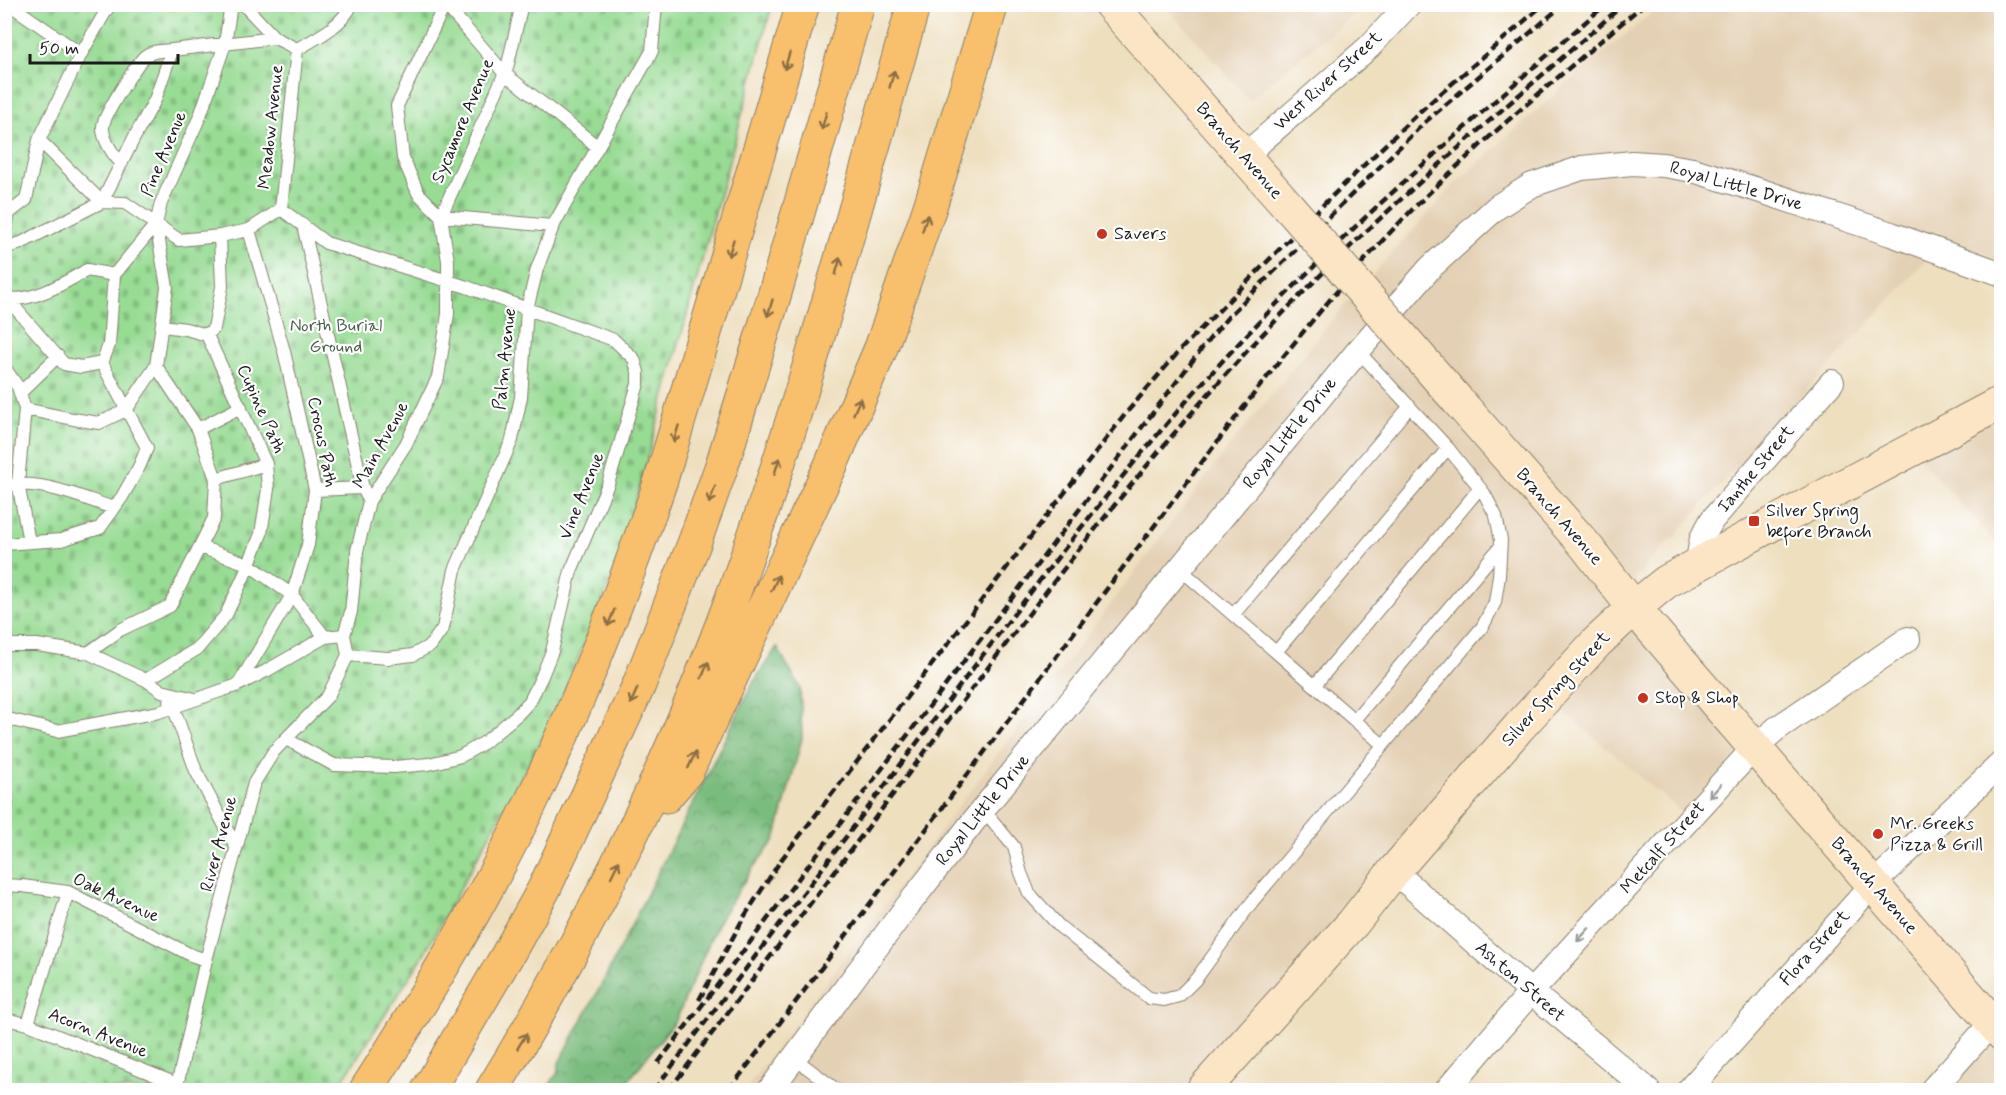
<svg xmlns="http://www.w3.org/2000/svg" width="2006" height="1095" font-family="Mynerve,sans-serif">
  <defs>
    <pattern id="forest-crowns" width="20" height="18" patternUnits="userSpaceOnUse" patternTransform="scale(1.5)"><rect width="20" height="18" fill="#7abc7e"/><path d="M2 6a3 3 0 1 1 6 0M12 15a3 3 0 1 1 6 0" fill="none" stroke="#639866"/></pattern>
    <pattern id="cemetery-stones" width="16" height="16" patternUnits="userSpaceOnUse" patternTransform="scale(1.5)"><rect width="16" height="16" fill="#98dc94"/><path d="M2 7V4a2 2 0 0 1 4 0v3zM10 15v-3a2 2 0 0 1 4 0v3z" fill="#82bc7f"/></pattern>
  </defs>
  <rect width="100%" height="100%" fill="#fff"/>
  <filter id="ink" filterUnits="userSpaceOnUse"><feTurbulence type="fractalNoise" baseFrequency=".0167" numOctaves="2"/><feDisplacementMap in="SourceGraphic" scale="12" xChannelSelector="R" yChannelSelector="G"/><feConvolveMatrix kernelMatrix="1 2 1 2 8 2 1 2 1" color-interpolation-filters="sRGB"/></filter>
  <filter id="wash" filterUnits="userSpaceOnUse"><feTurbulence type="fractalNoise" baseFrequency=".008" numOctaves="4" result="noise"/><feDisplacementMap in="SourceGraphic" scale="24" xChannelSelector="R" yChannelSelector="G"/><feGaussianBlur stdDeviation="1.35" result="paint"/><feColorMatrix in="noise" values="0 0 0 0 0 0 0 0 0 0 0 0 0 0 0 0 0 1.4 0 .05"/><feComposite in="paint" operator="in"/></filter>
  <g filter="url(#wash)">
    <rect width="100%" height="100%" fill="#eedfbf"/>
    <path fill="#e4d0b4" d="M1165 5H1365L1249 100Z
      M1662 5H2001V268L1939 246 1682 527 1676 538 1671 539 1624 590 1752 738 1683 813 1549 699 1201 1090H745L1229 447 1356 291 1364 284 1456 183 1582 70Z
      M2001 396V549L1911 449Z
      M2001 1022V1090H1922Z"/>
    <path fill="url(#forest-crowns)" stroke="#4b6c4d" stroke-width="1.5" d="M777 647 800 688 802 738 775 840 752 869 717 924 676 1020 621 1090H546L559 1071V1063L604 980 753 683Z"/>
    <path fill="url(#cemetery-stones)" stroke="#5a7c58" stroke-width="1.5" d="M5 5H772L620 558 550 725 420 961 336 1090H5Z"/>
  </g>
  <g filter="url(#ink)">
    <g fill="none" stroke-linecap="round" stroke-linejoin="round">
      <defs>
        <path id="lane" d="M9 4 81 54
          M243 4 275 38
          M445 4 505 74 598 147
          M522 4 507 68 441 216 553 226
          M39 140 102 202 134 138 155 100 172 50 275 38 297 49
          M122 163C113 156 102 138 103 126 104 115 137 63 145 56 153 50 163 51 172 50
          M281 209 297 49C317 38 342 26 352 4
          M9 213 26 200 39 140 81 54 110 4
          M303 225 363 488 369 501
          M4 236 9 213
          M4 248 21 243 102 202 125 203 179 240 220 236 249 230 281 209 326 243 467 287 614 340 634 359 638 372V384L608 484 571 571 552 651 542 676 530 701 518 714 485 742 461 756 429 764 394 767 334 765 286 739
          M114 275 156 224
          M4 297C29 305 66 282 87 270L114 275 109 345 102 363 81 367 64 364 18 311 11 299
          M207 335 214 328 222 287 220 236
          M4 367 18 387 25 409 73 419 99 423 126 410 156 366 167 287 156 224 161 203 200 116 225 44 231 4
          M20 393 58 356
          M25 409 18 483 29 542
          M198 429 241 407
          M216 479 266 464
          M4 486C41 479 79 497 114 508
          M315 490 363 488
          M4 544 61 540 100 528 122 497 139 467 147 448 102 363
          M200 547 248 564 292 595 325 637
          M1179 568 1383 745
          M1233 615 1410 406
          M4 645H37L88 653 146 680 162 691 195 699
          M1276 652 1448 448
          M88 653 120 630 170 606 214 518 216 479 198 429 156 366
          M348 655 388 658 413 655 431 645 443 628 455 570 512 440 521 397 527 309 537 269 553 226 652 51 656 4
          M146 680 197 649 226 615 244 576 261 534 268 489 266 464 207 335 186 329 162 326
          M238 685 292 595 308 545 315 490 284 351 249 230
          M1315 685 1480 488
          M170 701 173 706 196 771 236 847
          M4 718 57 731 159 712 238 685 266 671 325 637 344 635 351 612 357 551 369 501 406 444 438 377 448 314V261L441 216 418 193 403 158 397 106 445 4
          M1354 720 1500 547
          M983 809 1014 847 1021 873 1029 893 1059 926 1149 998 1164 1000 1179 996 1196 979 1252 902 1483 626 1495 602 1499 576 1501 540 1496 516 1484 493 1448 448 1358 351
          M4 885 22 886 68 892 191 955 206 960
          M4 1019 28 1024 177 1084
          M28 1024 68 892
          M794 1058 837 1090
          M176 1090 206 960 254 783 274 751 328 696 348 655 344 635"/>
        <path id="street" d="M1244 156 1369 47 1409 4
          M1697 566 1702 538 1712 520 1832 382
          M1394 871 1531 992 1648 1090
          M770 1090 899 917 983 809 1358 351 1430 268 1497 207 1532 185 1582 168 1632 163 1663 165 1693 170 1761 191 1891 234 2002 274
          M1447 1090 1531 992 1754 748 1776 729 1908 639
          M1689 1090 1873 884 2002 763
          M1932 1090 1981 1035 2000 1010"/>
        <path id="secondary" d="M1110 4 1288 206
          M1458 401 1585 545 1634 608 2002 1034
          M1203 1090 1353 923 1394 871 1519 727 1597 642 1634 608 1666 582 1811 503 2002 402"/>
        <path id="highway" d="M666 796 687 771 831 465 881 348 930 207 992 4
          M366 1090C430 990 492 887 542 779 588 682 626 582 661 480L803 4
          M428 1090 508 954 544 889 639 685 695 541 722 465 775 293 858 4
          M492 1090C583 942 661 785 723 622 799 421 854 211 914 4"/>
      </defs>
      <use href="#lane" stroke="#857e6e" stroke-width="14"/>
      <use href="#street" stroke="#857e6e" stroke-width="26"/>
      <use href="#secondary" stroke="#857e6e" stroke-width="35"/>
      <use href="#highway" stroke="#857e6e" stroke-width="35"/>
      <use href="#lane" stroke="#fff" stroke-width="12"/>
      <use href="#street" stroke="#fff" stroke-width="24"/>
      <use href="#secondary" stroke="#fce5c4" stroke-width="33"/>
      <use href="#highway" stroke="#f8bf6c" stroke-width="33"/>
      <path stroke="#1c1c1c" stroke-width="4.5" stroke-dasharray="9 4.5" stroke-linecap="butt" d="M699 1000 744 917 781 860 1127 412 1181 349 1329 199 1417 114 1544 4
        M658 1063 1203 347 1228 317 1424 123 1564 4
        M654 1090C746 968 839 847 931 724 1030 592 1129 460 1242 340 1355 219 1482 113 1606 4
        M669 1090C754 978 839 866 924 753 1027 615 1131 477 1248 350 1363 225 1496 116 1624 4
        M729 1090C860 917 991 744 1121 570 1213 449 1301 323 1408 214 1482 139 1564 73 1644 4"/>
      <defs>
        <path id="secondary-bridge" d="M1288 206 1458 401"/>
      </defs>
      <use href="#secondary-bridge" stroke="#857e6e" stroke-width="35" stroke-linecap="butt"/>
      <use href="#secondary-bridge" stroke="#fce5c4" stroke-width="33"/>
    </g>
    <defs><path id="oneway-shaft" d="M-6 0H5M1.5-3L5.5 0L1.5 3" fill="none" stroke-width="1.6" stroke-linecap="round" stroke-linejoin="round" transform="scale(1.5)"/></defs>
    <g stroke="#8a6e44">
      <use href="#oneway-shaft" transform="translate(787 61) rotate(107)"/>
      <use href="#oneway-shaft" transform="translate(892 79) rotate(-74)"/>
      <use href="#oneway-shaft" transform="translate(824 121) rotate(106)"/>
      <use href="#oneway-shaft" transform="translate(925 223) rotate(-72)"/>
      <use href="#oneway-shaft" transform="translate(731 248) rotate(107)"/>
      <use href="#oneway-shaft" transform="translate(838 266) rotate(-74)"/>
      <use href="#oneway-shaft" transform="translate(770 308) rotate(107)"/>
      <use href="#oneway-shaft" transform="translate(857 406) rotate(-67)"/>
      <use href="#oneway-shaft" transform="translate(676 434) rotate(107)"/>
      <use href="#oneway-shaft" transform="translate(777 466) rotate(-72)"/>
      <use href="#oneway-shaft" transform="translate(712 495) rotate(110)"/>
      <use href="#oneway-shaft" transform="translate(775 583) rotate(-65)"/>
      <use href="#oneway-shaft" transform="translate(611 618) rotate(112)"/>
      <use href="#oneway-shaft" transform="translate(705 670) rotate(-68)"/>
      <use href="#oneway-shaft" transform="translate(634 696) rotate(114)"/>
      <use href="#oneway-shaft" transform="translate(692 760) rotate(-65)"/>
      <use href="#oneway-shaft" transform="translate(615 869) rotate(-64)"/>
      <use href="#oneway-shaft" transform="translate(522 1041) rotate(-59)"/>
    </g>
    <g stroke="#999">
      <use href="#oneway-shaft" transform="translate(1715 791) rotate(132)"/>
      <use href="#oneway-shaft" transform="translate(1583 935) rotate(132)"/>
    </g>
  </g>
  <g fill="#c8321e" stroke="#fff" stroke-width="2">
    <circle cx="1102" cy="234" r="6"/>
    <rect x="1748" y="515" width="12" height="12" rx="3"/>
    <circle cx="1643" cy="698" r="6"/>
    <circle cx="1878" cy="834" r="6"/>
  </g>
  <g text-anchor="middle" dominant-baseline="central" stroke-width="4.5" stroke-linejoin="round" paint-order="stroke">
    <g font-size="18" fill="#1c1c1c" stroke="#fff">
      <text transform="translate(1328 81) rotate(-42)">West River Street</text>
      <text transform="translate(463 121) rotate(-67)">Sycamore Avenue</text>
      <text transform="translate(271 127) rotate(-84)">Meadow Avenue</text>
      <text transform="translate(1239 151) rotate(49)">Branch Avenue</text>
      <text transform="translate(164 154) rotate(-67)">Pine Avenue</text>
      <text transform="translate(1736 186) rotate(16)">Royal Little Drive</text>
      <text transform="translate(505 359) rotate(-84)">Palm Avenue</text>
      <text transform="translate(261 409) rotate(66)">Cupine Path</text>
      <text transform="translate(1290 433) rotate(-51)">Royal Little Drive</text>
      <text transform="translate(322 442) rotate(79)">Crocus Path</text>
      <text transform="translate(381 445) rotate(-61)">Main Avenue</text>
      <text transform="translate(1756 469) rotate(-50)">Ianthe Street</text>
      <text transform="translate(582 496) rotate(-68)">Vine Avenue</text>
      <text transform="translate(1559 517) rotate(49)">Branch Avenue</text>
      <text transform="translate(1556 689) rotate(-47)">Silver Spring Street</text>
      <text transform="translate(983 810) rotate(-51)">Royal Little Drive</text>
      <text transform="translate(219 844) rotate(-75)">River Avenue</text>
      <text transform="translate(1663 848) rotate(-48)">Metcalf Street</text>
      <text transform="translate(1874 886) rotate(49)">Branch Avenue</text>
      <text transform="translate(116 898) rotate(25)">Oak Avenue</text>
      <text transform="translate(1815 948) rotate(-48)">Flora Street</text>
      <text transform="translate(1520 982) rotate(41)">Ashton Street</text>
      <text transform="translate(98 1033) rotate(22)">Acorn Avenue</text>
    </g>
    <g font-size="18" fill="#1c1c1c" stroke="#fff" text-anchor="start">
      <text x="1114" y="234">Savers</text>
      <text x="1766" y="511">Silver Spring<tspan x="1766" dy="21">before Branch</tspan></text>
      <text x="1655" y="698">Stop &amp; Shop</text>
      <text x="1890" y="824">Mr. Greeks<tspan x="1890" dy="21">Pizza &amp; Grill</tspan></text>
    </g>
    <g font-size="18" fill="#475f46" stroke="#fff">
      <text x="336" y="326">North Burial<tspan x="336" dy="21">Ground</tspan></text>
    </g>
  </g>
  <rect width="2006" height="1095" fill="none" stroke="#fff" stroke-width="24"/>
  <path d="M30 54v9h148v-9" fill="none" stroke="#1c1c1c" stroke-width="3"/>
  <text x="39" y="54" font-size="18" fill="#1c1c1c" stroke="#ffffff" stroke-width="4.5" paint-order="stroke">50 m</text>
</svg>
